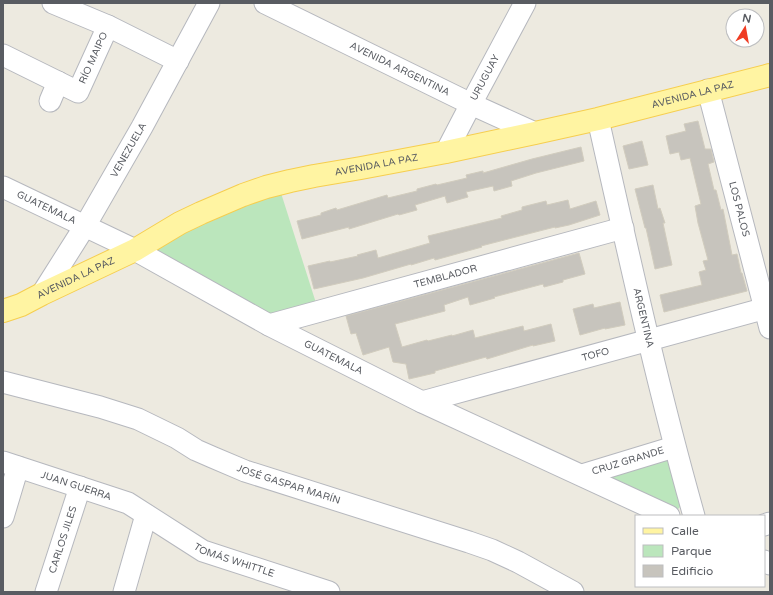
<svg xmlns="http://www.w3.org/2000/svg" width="773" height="595" font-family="'Varela Round',sans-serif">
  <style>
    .green { fill: #bbe6bc }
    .building { fill: #c7c4bd; stroke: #d1ccbe }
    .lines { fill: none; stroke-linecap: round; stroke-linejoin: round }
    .minor-casing { stroke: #b6b8be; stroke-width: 23 }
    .major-casing { stroke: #f6ce4f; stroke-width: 24 }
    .minor { stroke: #fff; stroke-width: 21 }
    .major { stroke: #fff4a2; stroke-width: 22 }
    .labels { text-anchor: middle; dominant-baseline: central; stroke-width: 3.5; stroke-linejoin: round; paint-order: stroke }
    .street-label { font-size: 10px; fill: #595c62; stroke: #fff }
  </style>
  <rect width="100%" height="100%" fill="#edeae0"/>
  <path class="green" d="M281 193 316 303 268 314 146 251 228 206Z
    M669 459 682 505 677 510 613 479 612 476Z"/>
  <path class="building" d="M698 121 705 149H711L714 162 708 164 714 190H716L721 210 723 209 732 255 737 254 741 273H742L747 291 664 312 660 295 702 285 699 272 706 270 703 261 708 260 698 223 695 206 701 204 690 158 681 160 679 152 670 154 666 136 686 131 684 124Z
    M642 141 648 165 629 169 623 146Z
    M581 147 584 161 536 173 511 181 512 186 494 191 493 186 466 192 468 197 447 203 445 196 415 205 417 210 399 215 398 214 349 229V227L302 239 297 221 321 215V213L336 208 337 210 387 195 388 198 417 191V189L436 184 437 185 467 178 466 175 483 171V173L532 159Z
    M653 185 658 209 660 208 665 223H663L672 265 655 269 646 228H645L635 189Z
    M568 200 570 209 596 201 600 215 569 225 555 228V227L481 246 482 247 435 260 434 258 411 265V264L363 278 314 289 308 266 330 261V262L358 256 357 255 376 250 378 258 430 243 428 236 502 218 501 216 522 210V207L546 201 547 205Z
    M579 253 585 274 563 280V282L544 287 543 284 494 297 495 298 470 305 468 297 444 305 445 311 395 324 402 347 427 340 428 341 452 335V336L473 330 475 338 523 326 524 331 551 324 555 341 533 346V345L487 359 486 357 435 371V373L409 379 406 364 393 362 389 347 363 355 356 333 351 334 346 316Z
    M620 302 625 325 605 329V328L580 335 573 309 593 304 594 308Z"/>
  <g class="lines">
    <g class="minor-casing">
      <g id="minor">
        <path d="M53 3 108 26 178 61"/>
        <path id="s1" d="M265 3 471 104 535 133"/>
        <path id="s2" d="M3 55 78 92 108 26"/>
        <path id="s3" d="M708 90 770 328"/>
        <path d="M50 101 58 82"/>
        <path id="s4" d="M598 119C628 252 657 385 694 516"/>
        <path id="s5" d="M446 152 471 104 525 3"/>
        <path id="s6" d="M3 187 135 250 269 325 422 402 669 516"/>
        <path id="s7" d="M42 294 85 226 142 127 209 3"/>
        <path id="s8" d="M269 325 623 228"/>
        <path id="s9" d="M3 382 100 407 138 419 177 438 196 450 212 457 245 471 469 542 492 550 518 562 573 592"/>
        <path id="s10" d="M422 402 770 307"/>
        <path id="s11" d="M3 462 128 503 203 551 329 592"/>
        <path id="s12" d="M582 475 674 447"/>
        <path d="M3 517 18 467"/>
        <path d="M764 525 770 523"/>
        <path d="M764 561 770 564"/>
        <path id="s13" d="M46 592 80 487"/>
        <path d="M124 592 146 515"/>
      </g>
    </g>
    <g class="major-casing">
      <g id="major">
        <path id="s14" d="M3 311 21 305 42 294 135 250 180 223 201 213 243 195 266 187 290 181 314 176 361 168 446 152 535 133 598 119 770 75"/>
      </g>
    </g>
    <use href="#minor" class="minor"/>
    <use href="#major" class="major"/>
  </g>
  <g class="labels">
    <g class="street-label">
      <text stroke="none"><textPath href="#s2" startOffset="121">RÍO MAIPO</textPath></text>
      <text stroke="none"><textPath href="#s1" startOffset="150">AVENIDA ARGENTINA</textPath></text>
      <text stroke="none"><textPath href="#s5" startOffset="84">URUGUAY</textPath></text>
      <text stroke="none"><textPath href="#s14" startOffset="728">AVENIDA LA PAZ</textPath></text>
      <text stroke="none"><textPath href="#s7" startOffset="168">VENEZUELA</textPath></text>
      <text stroke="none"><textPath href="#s14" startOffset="404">AVENIDA LA PAZ</textPath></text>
      <text stroke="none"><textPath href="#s6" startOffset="48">GUATEMALA</textPath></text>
      <text stroke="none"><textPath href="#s3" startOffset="123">LOS PALOS</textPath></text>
      <text stroke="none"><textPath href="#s8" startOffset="183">TEMBLADOR</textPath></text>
      <text stroke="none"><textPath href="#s14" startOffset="80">AVENIDA LA PAZ</textPath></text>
      <text stroke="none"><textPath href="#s4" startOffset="204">ARGENTINA</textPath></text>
      <text stroke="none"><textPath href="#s10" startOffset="180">TOFO</textPath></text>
      <text stroke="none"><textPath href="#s6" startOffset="372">GUATEMALA</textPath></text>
      <text stroke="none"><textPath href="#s12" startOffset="48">CRUZ GRANDE</textPath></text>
      <text stroke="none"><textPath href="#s9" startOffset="305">JOSÉ GASPAR MARÍN</textPath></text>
      <text stroke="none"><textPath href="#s11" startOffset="77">JUAN GUERRA</textPath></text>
      <text stroke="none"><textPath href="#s13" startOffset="55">CARLOS JILES</textPath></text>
      <text stroke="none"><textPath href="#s11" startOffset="253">TOMÁS WHITTLE</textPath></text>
    </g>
  </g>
  <rect width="773" height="595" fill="none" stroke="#595c62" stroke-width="8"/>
  <rect x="635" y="515" width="130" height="72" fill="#ffffff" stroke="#bdbec0"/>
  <rect x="643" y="528" width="20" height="6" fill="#fff4a2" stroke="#bdbec0"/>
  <text x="671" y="535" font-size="12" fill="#595c62">Calle</text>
  <rect x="643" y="545" width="20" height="12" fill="#bbe6bc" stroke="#bdbec0"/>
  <text x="671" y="555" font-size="12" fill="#595c62">Parque</text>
  <rect x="643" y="565" width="20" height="12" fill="#c7c4bd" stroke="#bdbec0"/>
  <text x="671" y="575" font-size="12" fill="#595c62">Edificio</text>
  <g transform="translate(745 28) rotate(11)"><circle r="19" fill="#ffffff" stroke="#bdbec0"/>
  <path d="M0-3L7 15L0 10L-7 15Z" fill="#ef3c23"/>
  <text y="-6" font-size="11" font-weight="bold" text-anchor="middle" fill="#595c62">N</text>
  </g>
</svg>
